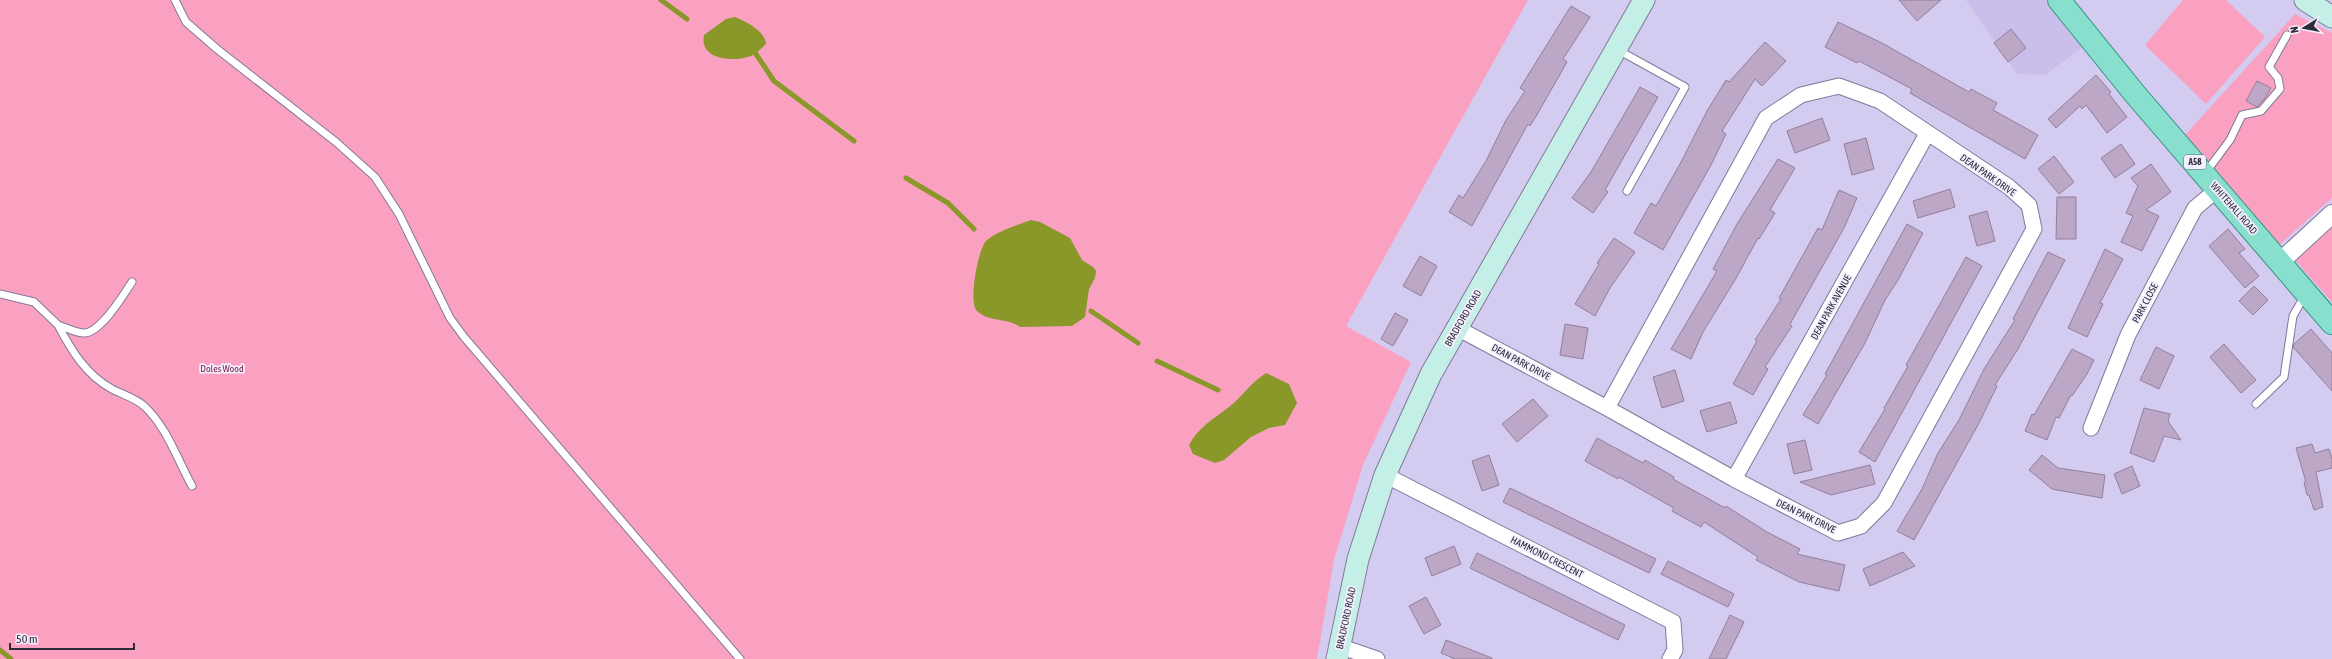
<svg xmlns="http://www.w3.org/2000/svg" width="2332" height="659" font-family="'Asap Condensed',sans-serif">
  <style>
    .built { fill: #c9bfea }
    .green { fill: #faa1c2 }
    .water { fill: #8a9729 }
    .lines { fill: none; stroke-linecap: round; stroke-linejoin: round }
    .stream { stroke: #8a9729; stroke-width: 5 }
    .building { fill: #bda7c7; stroke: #947e9d }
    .service-casing { stroke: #81799a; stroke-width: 9 }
    .minor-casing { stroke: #81799a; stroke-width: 17 }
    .tertiary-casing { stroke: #81799a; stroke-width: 20 }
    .secondary-casing { stroke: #81799a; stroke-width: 23 }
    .primary-casing { stroke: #359284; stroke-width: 24 }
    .service { stroke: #fff; stroke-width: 7 }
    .minor { stroke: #fff; stroke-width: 15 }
    .tertiary { stroke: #fff; stroke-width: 18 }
    .secondary { stroke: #c4efe6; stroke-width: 21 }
    .primary { stroke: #88dfce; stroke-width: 22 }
    .labels { text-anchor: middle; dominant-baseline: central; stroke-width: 3.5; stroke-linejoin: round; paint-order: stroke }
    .shield { fill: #f3efff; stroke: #696674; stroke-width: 1 }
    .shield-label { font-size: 9px; font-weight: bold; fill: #2e2b39 }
    .street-label { font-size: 10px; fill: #2e2b39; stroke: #f3efff }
    .park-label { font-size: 10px; fill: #741c46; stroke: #f3efff }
  </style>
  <rect width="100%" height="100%" fill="#d3cbf0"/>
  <path class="built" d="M1966 0H2045L2082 48 2045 75 2017 74Z"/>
  <path class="green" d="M0 0H1528L1346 326 1411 362 1363 465 1334 560 1317 659H0Z
    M2183 0H2226L2265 37 2206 104 2145 45Z
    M2295 14 2332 33V198L2279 245 2185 135Z
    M2332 227V302L2295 260Z"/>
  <path class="water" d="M735 17C747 22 765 31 766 44 761 49 755 55 748 57 731 62 699 59 704 35L726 19Z
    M1031 220 1040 222 1070 238 1082 260 1093 267 1096 271 1095 278 1089 289 1085 317 1072 326 1020 327C1007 317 990 323 977 311 968 303 978 249 986 241 997 231 1018 225 1031 220Z
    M1266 373 1289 384 1297 403 1285 425 1269 428 1251 437 1224 460 1215 463 1193 454 1189 445C1198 427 1214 419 1229 407 1243 396 1250 383 1266 373Z"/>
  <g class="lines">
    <path class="stream" d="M661 0 687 19
      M756 54 774 81 854 141
      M906 178 948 203 974 229
      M1091 311 1138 343
      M1157 361 1218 390
      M0 650 11 659"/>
  </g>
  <path class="building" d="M1899 0H1941L1917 21Z
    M1571 6 1590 17 1563 59 1567 62 1538 113 1530 126 1528 124 1472 226 1449 212 1459 195 1463 198 1486 161 1506 120 1525 91 1520 88Z
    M1838 22 1882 43 1969 92 1971 89 1997 103 1993 110 2038 135 2025 159 1910 93 1912 89 1859 61 1857 63 1825 47Z
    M2011 29 2026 48 2008 62 1994 43Z
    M1765 42 1786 61 1762 86 1755 79 1722 131 1726 134 1711 165 1663 250 1634 233 1651 203 1656 206 1680 164 1707 111 1726 80 1729 82Z
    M2096 75 2111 92 2109 94 2127 117 2107 133 2086 105 2082 109 2080 106 2056 128 2048 119Z
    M2257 81 2271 88 2265 98 2257 107 2246 101Z
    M1640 87 1658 97 1605 190 1608 192 1593 213 1572 198 1591 172Z
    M1822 118 1830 140 1795 153 1787 131Z
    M1866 138 1874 169 1852 175 1844 144Z
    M2121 144 2135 164 2115 178 2101 158Z
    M2054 156 2074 182 2059 194 2038 169Z
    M1778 159 1795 168 1770 210 1775 213 1759 239 1758 238 1735 280 1703 332 1691 359 1671 349 1717 271 1713 269 1737 224Z
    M2151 164 2171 192 2146 210 2159 216 2142 251 2121 242 2133 216 2126 213 2138 186 2131 178Z
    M1950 189 1955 207 1918 218 1913 201Z
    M1839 190 1857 198 1844 228 1790 324 1792 326 1765 367 1768 369 1753 395 1733 384 1757 341 1755 340 1781 299 1779 298 1818 228 1822 230Z
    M2057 197H2076V239H2056Z
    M1987 211 1995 241 1977 246 1969 216Z
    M1907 224 1923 233 1898 280 1885 300 1865 343 1818 424 1803 415 1827 375 1825 374Z
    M2228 229 2245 249 2239 253 2259 276 2245 288 2209 246Z
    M1614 238 1635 252 1610 288 1595 316 1575 304 1599 264 1597 263Z
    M2105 249 2123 259 2100 303 2103 304 2087 337 2068 328Z
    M2048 252 2065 260 2018 349 1995 385 1997 386 1979 423 1914 540 1897 531 1922 489 1938 453 1959 420 1984 369 2015 320 2013 319Z
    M1420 256 1437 266 1421 296 1403 286Z
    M1966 257 1982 266 1875 462 1859 452 1885 409 1884 408 1908 366 1906 365Z
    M2254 286 2268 300 2253 315 2239 301Z
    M1395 313 1408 320 1393 346 1381 339Z
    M1565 324 1588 328 1583 359 1560 355Z
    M2311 329 2332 353V391L2293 347 2294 344Z
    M2224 344 2256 380 2241 393 2210 357Z
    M2156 347 2174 356 2159 389 2140 380Z
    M2072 349 2094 360 2087 374 2072 396 2071 395 2059 418 2056 417 2047 440 2025 431 2032 414 2034 415Z
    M1675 370 1684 401 1662 408 1653 377Z
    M1533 399 1548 416 1517 442 1502 424Z
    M1730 402 1737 423 1707 432 1700 411Z
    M2144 408 2170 414 2168 421 2181 440 2164 436 2154 462 2130 453Z
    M1597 438 1643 463 1645 460 1674 477 1673 479 1725 508 1726 506 1767 532 1800 549 1797 554 1845 565 1839 591 1799 582 1756 560 1758 557 1704 522 1701 527 1672 511 1674 508 1619 477 1618 479 1585 461Z
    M1805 440 1812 470 1794 474 1787 444Z
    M2312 444 2315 453 2329 449 2332 459V468L2316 472 2323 507 2314 510 2309 495H2307L2304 482H2306L2296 448Z
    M1489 455 1499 485 1482 491 1472 461Z
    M2042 455 2058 468 2105 475 2102 498 2052 489 2029 470Z
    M1870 465 1875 484 1831 495 1800 482Z
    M2132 466 2140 486 2122 494 2114 474Z
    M1510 488 1656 559 1649 573 1503 502Z
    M1454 546 1461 564 1432 576 1425 558Z
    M1903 552 1915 566 1870 586 1863 569Z
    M1477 553 1625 625 1618 640 1470 568Z
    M1668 561 1734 594 1728 607 1661 574Z
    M1426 597 1441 625 1424 634 1409 606Z
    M1730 615 1744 622 1726 659H1709Z
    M1446 640 1492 658V659H1455L1441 653Z"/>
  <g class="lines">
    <g class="service-casing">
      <path id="service" d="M175 0 186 22 217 49 336 142 375 177 399 214 450 318 464 337 740 659
        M1618 50 1685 87 1627 191
        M2206 172 2230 140 2242 115 2261 111 2280 89 2278 78 2269 67 2287 35
        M132 282C124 294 101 333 84 333 76 333 65 327 58 325 71 350 86 375 112 389 121 394 136 398 144 406 167 427 177 459 192 486
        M0 294 34 302 58 325
        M2256 404 2284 377 2293 316 2305 295"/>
    </g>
    <g class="minor-casing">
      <path id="minor" d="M1457 328 1607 408 1734 479 1838 533 1861 526 1884 503 2034 229 2029 205 2009 187 1880 101 1839 86 1801 95 1766 118 1607 408
        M2091 428 2128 335 2195 208 2218 189
        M1385 475 1673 622 1675 650 1670 659
        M1734 479 1927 134
        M1339 646 1377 659"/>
    </g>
    <g class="tertiary-casing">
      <path id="tertiary" d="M2280 262 2332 214"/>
    </g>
    <g class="secondary-casing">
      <path id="secondary" d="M2305 0 2332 17
        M1337 659 1358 559 1385 475 1431 374 1644 0"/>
    </g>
    <g class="primary-casing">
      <path id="primary" d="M2059 0 2135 94 2332 323"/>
    </g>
    <use href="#service" class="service"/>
    <use href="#minor" class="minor"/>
    <use href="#tertiary" class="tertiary"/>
    <use href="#secondary" class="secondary"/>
    <use href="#primary" class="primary"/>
  </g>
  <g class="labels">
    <rect class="shield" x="2184" y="155" width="22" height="14" rx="3"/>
    <g class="shield-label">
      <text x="2195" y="162">A58</text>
    </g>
    <g class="street-label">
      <text transform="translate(1988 175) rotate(35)">DEAN PARK DRIVE</text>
      <text transform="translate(2234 208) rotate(49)">WHITEHALL ROAD</text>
      <text transform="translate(2145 303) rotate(-62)">PARK CLOSE</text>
      <text transform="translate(1831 307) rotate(-61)">DEAN PARK AVENUE</text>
      <text transform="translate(1463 318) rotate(-60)">BRADFORD ROAD</text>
      <text transform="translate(1521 362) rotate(28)">DEAN PARK DRIVE</text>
      <text transform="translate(1806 516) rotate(26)">DEAN PARK DRIVE</text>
      <text transform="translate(1547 557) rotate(27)">HAMMOND CRESCENT</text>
      <text transform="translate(1346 618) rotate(-78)">BRADFORD ROAD</text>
    </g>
    <g class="park-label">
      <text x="222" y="368">Doles Wood</text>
    </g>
  </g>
  <g transform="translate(2304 28) rotate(259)" stroke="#f3efff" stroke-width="3" paint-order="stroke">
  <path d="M0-3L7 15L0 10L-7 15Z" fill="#2e2b39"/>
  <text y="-6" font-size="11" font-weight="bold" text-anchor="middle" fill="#2e2b39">N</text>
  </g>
  <path d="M10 643v6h124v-6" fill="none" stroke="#2e2b39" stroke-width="2"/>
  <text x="16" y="643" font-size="12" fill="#2e2b39" stroke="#f3efff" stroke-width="3" paint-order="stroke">50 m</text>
</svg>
